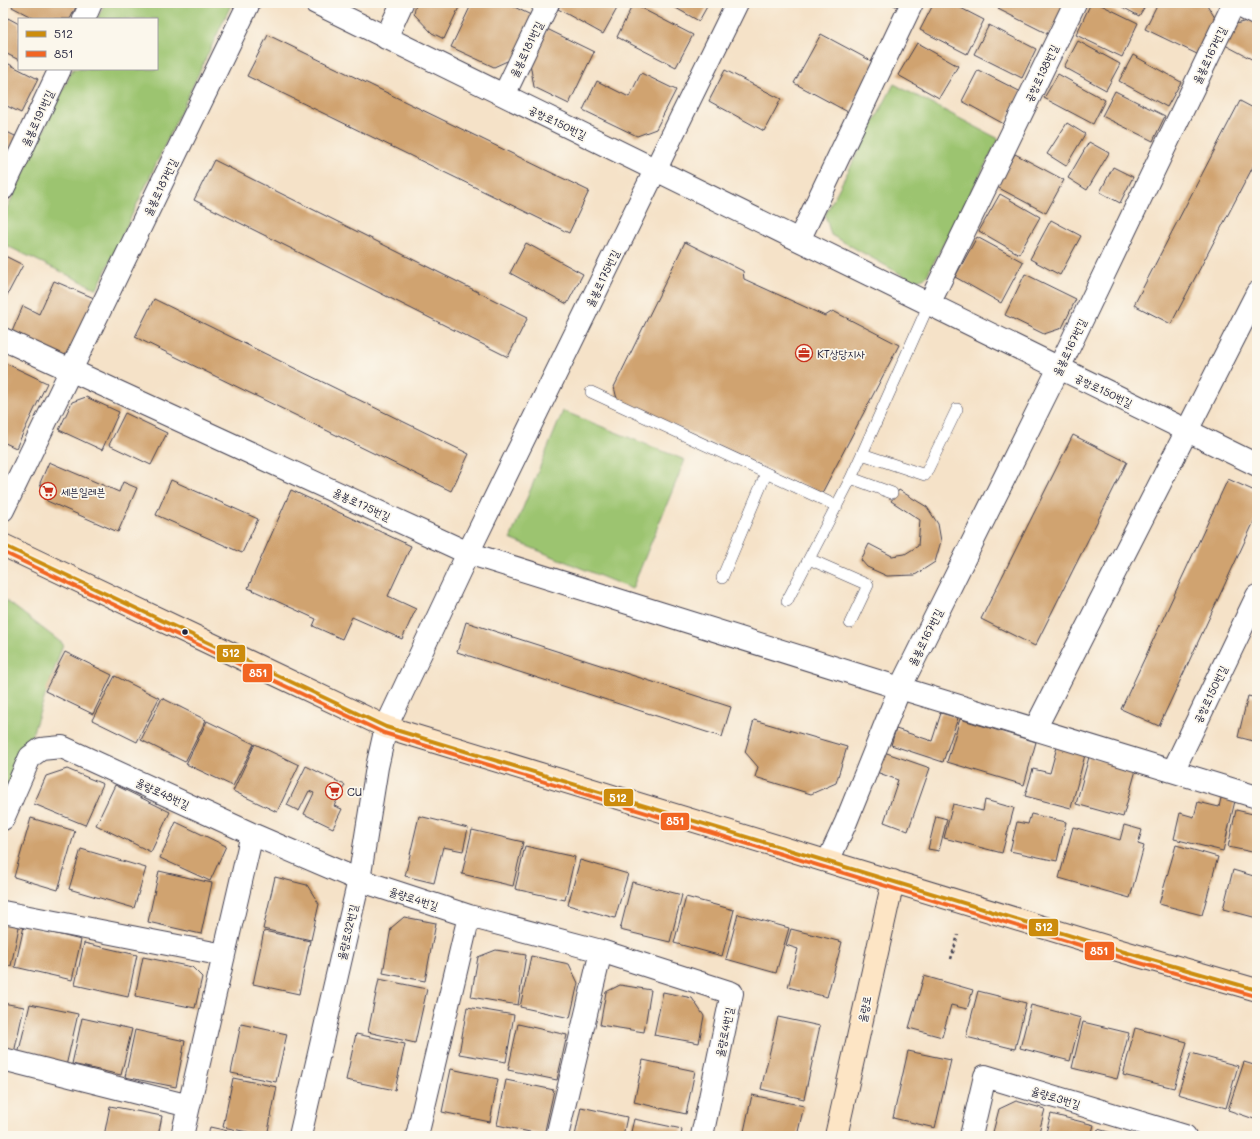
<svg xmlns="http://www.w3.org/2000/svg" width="1260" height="1139" font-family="Mali,'Poor Story',sans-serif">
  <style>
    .green { fill: #9cc470; stroke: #5f7356 }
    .building { fill: #d0a370 }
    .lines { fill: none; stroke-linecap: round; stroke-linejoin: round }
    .lane-casing { stroke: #423f50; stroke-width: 12 }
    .street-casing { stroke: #423f50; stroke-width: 24 }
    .secondary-casing { stroke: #423f50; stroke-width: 24 }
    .path { stroke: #423f50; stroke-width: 2.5; stroke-dasharray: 3 3; stroke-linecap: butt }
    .lane { stroke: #fff; stroke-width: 11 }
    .street { stroke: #fff; stroke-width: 22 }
    .secondary { stroke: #fde5c5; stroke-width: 22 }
    .bus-1-casing { stroke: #fbf7ec; stroke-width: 7 }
    .bus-2-casing { stroke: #fbf7ec; stroke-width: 7 }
    .bus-1 { stroke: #cc8c0c; stroke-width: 4 }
    .bus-2 { stroke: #f26522; stroke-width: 4 }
    .bus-dot { fill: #22223b; stroke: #fbf7ec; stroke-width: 1.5 }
    .labels { text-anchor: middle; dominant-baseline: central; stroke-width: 3.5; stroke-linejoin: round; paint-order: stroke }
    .street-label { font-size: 11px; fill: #22223b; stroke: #fbf7ec }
    .poi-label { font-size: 11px; fill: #22223b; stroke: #fbf7ec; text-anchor: start }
    .line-badge { stroke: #fbf7ec; stroke-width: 1.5 }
    .badge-label { font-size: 11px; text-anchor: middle; font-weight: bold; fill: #fff }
  </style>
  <rect width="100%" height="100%" fill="#fbf7ec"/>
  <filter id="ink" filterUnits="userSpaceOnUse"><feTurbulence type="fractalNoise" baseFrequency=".025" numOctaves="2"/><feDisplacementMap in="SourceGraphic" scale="8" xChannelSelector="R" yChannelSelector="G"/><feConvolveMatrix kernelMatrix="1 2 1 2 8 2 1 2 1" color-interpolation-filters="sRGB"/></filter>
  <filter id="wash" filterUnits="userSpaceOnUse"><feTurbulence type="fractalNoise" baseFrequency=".012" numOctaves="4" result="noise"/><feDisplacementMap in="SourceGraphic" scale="16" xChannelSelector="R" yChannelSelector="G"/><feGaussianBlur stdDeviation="0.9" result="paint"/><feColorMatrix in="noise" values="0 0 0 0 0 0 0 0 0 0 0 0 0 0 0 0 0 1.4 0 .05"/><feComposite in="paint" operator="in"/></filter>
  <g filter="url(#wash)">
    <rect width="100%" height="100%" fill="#f5e2c8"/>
    <path class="green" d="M105 3H232L97 289 3 244V217L73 69H157V19H97Z
      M894 84 999 139 926 277 913 281 831 235 825 215Z
      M563 411 685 460 632 589 510 539Z
      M3 598 63 644 4 816 3 815Z"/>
    <g id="blocks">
      <path class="building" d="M14 3H78L70 19H35L12 7Z
        M416 3H461L444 39 432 33 414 14Z
        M472 3H506L535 17 516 57 494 67 451 47Z
        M561 3H620L603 34 558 9Z
        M667 3H709L699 21Z
        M890 3H904L901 9Z
        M934 3H951L984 20 967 54 920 30Z
        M1002 3H1065L1050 35 998 9Z
        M1091 3H1097L1138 23 1122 57 1076 35Z
        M1115 3H1147L1139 16Z
        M1158 3H1206L1215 18 1197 54 1145 29Z
        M633 4 693 35 676 67 617 37Z
        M8 18 19 24V60L3 52V27Z
        M1257 18V62L1225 45 1236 24Z
        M989 25 1036 49 1022 78 974 54Z
        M547 29 594 52 569 104 534 87 530 63Z
        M821 34 875 63 848 112 794 83Z
        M268 35 589 191 569 233 247 76Z
        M1078 41 1120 64 1106 90 1064 67Z
        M917 43 958 66 939 98 898 75Z
        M1133 55 1181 82 1167 107 1119 81Z
        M3 61 38 79 21 113 3 104Z
        M725 70 781 99 764 131 709 101Z
        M978 70 1021 92 1004 124 962 101Z
        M641 73 676 90 656 129 637 136 583 110 597 81 629 97Z
        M1058 74 1105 100 1093 124 1044 98Z
        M1115 91 1165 116 1153 141 1102 116Z
        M1240 101 1257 110V159L1171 324 1134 305Z
        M1067 123 1085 134 1066 166 1047 154Z
        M3 130 17 137 8 153 3 151Z
        M1089 142 1109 153 1087 190 1068 178Z
        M1015 154 1064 180 1046 213 997 187Z
        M214 160 528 317 508 357 194 200Z
        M1113 167 1133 177 1120 203 1100 192Z
        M1000 194 1040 217 1019 254 979 231Z
        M1051 220 1081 236 1060 275 1030 259Z
        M977 237 1023 262 1001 303 955 277Z
        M685 242 743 271 744 279 825 316 833 311 899 345 822 493 617 399 614 387Z
        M526 243 583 274 567 304 510 273Z
        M3 255 23 265 3 303Z
        M1025 274 1076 299 1062 328 1044 334 1005 315Z
        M54 281 94 298 67 359 11 334 23 306 39 314Z
        M154 299 469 454 451 491 135 337Z
        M3 362 47 383 16 448 3 442Z
        M86 397 119 412 102 450 59 430 72 402Z
        M125 413 167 433 151 465 109 445Z
        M1073 435 1127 462 1035 646 981 619Z
        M49 462 119 492 123 482 137 488 118 532 47 501 40 483Z
        M1228 479 1257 492V515L1159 726 1121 709Z
        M171 480 258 519 242 553 156 515Z
        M291 490 411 546 388 596 416 609 402 639 352 617 342 639 313 626 316 619 248 588Z
        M899 490 927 507 938 524 941 541 935 562 915 575 887 576 867 567 861 560 869 544 892 556 905 554 918 546 920 520 891 501Z
        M466 622 731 707 722 737 457 652Z
        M65 652 112 675 93 714 45 691Z
        M115 676 159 698 137 742 92 720Z
        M1248 696 1257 698V742L1238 737Z
        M162 698 206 720 185 762 141 740Z
        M941 713 958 718 943 762 891 745 896 729 932 741Z
        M960 719 1036 742 1024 785 947 762Z
        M754 720 847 747 836 783 811 794 755 777 758 767 745 752Z
        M207 721 254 744 233 786 186 764Z
        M255 744 299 765 277 812 233 791Z
        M1057 747 1085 755 1071 808 1025 796 1033 769 1050 773Z
        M878 750 930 768 908 831 884 822 898 780 871 770Z
        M1089 757 1136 770 1123 817 1076 804Z
        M306 766 345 785 334 806 342 809 333 828 304 814 314 793 309 791 299 811 287 805Z
        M67 769 103 784 85 825 34 804 46 776Z
        M115 785 170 812 151 852 96 825Z
        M1221 798 1235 801 1223 851 1174 839 1180 813 1194 817 1198 802 1219 807Z
        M985 800 1014 808 1002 853 944 838 953 804 983 811Z
        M1236 810 1257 815V853L1228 847Z
        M1031 814 1066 822 1057 861 1010 851 1017 822 1028 824Z
        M419 816 468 828 463 851 443 847 434 883 405 876Z
        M936 816 947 819 939 851 928 849Z
        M31 818 75 831 58 890 14 877Z
        M176 822 226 846 210 881 160 858Z
        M1124 825 1142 830 1138 844 1144 846 1130 898 1059 878 1073 827 1120 840Z
        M472 830 523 842 513 886 462 874Z
        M1176 845 1218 857 1202 915 1159 904Z
        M525 846 575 857 565 900 515 889Z
        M81 849 146 868 134 908 69 889Z
        M580 860 628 874 615 918 568 905Z
        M1233 870 1257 877V918L1223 909Z
        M159 871 212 883 201 934 148 922Z
        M275 877 307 885 319 904 311 940 263 929Z
        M632 882 682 895 670 942 620 930Z
        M686 897 734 910 722 956 674 943Z
        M738 914 789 928 776 973 726 959Z
        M404 917 436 923 425 981 383 973 391 928Z
        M3 919 20 922 11 966 3 964Z
        M24 926 81 940 72 980 15 967Z
        M791 929 842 942 827 997 788 987 798 949 786 945Z
        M264 931 310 941 299 994 253 984Z
        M84 943 137 955 128 997 75 985Z
        M496 950 526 955 518 1005 471 997 478 957Z
        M531 956 569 964 578 983 570 1018 520 1007Z
        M143 957 192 967 202 977 195 1008 135 996Z
        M924 976 973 990 967 1009 951 1005 942 1037 909 1028Z
        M379 979 427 989 415 1043 368 1032Z
        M620 985 651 990 644 1032 600 1025 606 992Z
        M978 991 1026 1003 1015 1049 966 1037Z
        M663 992 692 998 704 1016 699 1043 654 1035Z
        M3 1003 24 1007 14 1053 3 1050Z
        M30 1004 78 1014 66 1066 18 1055Z
        M1031 1005 1081 1018 1070 1061 1020 1048Z
        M467 1007 514 1015 506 1062 459 1054Z
        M778 1017 820 1026 804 1099 761 1089Z
        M82 1018 132 1029 121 1075 72 1064Z
        M1083 1022 1129 1033 1117 1079 1072 1068Z
        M241 1024 287 1034 276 1082 231 1073Z
        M518 1024 567 1035 557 1080 508 1070Z
        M1135 1028 1187 1042 1174 1088 1123 1075Z
        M135 1030 185 1041 176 1087 125 1077Z
        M356 1034 405 1044 395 1090 346 1080Z
        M908 1051 951 1060 935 1128 893 1118Z
        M1191 1053 1238 1066 1226 1108 1178 1094Z
        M643 1060 695 1071 686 1114 634 1102Z
        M1244 1062 1257 1066V1120L1228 1110Z
        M451 1069 498 1079 490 1122 442 1112Z
        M233 1078 277 1087 267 1136 223 1127Z
        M506 1080 554 1090 544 1135 497 1125Z
        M752 1095 804 1106 797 1136H743Z
        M1016 1101 1045 1109 1038 1136H992L999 1109Z
        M110 1106 162 1116 158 1136H104Z
        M581 1107 627 1117 623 1136H575Z
        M1051 1114 1094 1125 1091 1136H1045Z
        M634 1119 682 1129 681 1136H630Z
        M210 1127 246 1135V1136H208Z
        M1098 1129 1122 1136H1096Z
        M338 1133 347 1135V1136H337Z"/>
    </g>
  </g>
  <g filter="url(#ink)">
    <use href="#blocks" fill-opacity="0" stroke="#423f50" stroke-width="1"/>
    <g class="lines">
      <g class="lane-casing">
        <path id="lane" d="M929 304 862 454 925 475 957 409
          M591 392 837 506
          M862 454 851 478 892 493
          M809 559 868 585 850 623
          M722 578 766 474
          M787 601 851 478"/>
      </g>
      <g class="street-casing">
        <path id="street" d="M316 3 1257 465
          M1233 3 1257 15
          M84 19 91 3
          M386 38 402 3
          M504 95 548 3
          M3 189 60 69
          M799 240 912 3
          M929 304 1075 3
          M3 339 468 553 900 688 1257 797
          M3 510 249 3
          M1035 729 1257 293
          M1173 771 1257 596
          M3 819 30 757 41 749 62 747 252 834 359 880 469 916
          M828 861 846 822 900 688 1059 368 1234 3
          M3 912 224 955
          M3 1059 189 1106
          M182 1136 252 834
          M300 1136 359 880 377 767 386 727 468 553 737 3
          M417 1136 469 916 601 951 732 993 702 1136
          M557 1136 601 951
          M971 1136 985 1076 1185 1136"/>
      </g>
      <g class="secondary-casing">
        <path id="secondary" d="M3 545 386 727 1121 951 1257 990
          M836 1136 893 881"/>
      </g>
      <path class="path" d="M951 959 958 935"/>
      <use href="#lane" class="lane"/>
      <use href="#street" class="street"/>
      <use href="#secondary" class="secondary"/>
      <g class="bus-1-casing">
        <path id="bus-1" d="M3 545 386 727 1121 951 1257 990"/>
      </g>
      <g class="bus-2-casing">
        <path id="bus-2" d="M3 552 384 733 1119 957 1255 996"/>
      </g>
      <use href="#bus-1" class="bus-1"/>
      <use href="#bus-2" class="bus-2"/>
    </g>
  </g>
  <defs>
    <g id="office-ring" transform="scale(0.9)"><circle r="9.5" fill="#fbf7ec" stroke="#c8321e" stroke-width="1.5"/><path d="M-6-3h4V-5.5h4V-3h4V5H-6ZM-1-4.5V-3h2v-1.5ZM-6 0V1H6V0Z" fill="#c8321e"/></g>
    <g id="supermarket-ring" transform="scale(0.9)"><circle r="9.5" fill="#fbf7ec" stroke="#c8321e" stroke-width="1.5"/><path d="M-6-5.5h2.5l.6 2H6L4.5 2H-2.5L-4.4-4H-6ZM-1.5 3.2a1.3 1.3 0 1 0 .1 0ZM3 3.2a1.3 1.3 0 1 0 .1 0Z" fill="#c8321e"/></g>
  </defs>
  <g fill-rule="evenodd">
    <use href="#office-ring" x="804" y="353"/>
    <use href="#supermarket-ring" x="48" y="491"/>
    <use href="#supermarket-ring" x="334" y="791"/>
  </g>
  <circle class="bus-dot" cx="185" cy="632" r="3.5"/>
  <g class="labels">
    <g class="street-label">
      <text transform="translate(526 49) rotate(-64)">율봉로181번길</text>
      <text transform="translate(1209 55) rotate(-64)">율봉로167번길</text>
      <text transform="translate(1041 73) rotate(-64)">공항로138번길</text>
      <text transform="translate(37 118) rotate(-65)">율봉로191번길</text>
      <text transform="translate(558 122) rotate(26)">공항로150번길</text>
      <text transform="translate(160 187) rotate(-64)">율봉로187번길</text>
      <text transform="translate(602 278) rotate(-64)">율봉로175번길</text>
      <text transform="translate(1069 347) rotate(-64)">율봉로167번길</text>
      <text transform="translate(1104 390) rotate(26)">공항로150번길</text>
      <text transform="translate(362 504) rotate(25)">율봉로175번길</text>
      <text transform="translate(925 637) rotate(-63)">율봉로167번길</text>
      <text transform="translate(1210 694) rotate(-64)">공항로150번길</text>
      <text transform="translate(163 793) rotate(25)">율량로48번길</text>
      <text transform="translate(414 898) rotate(18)">율량로4번길</text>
      <text transform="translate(347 932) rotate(-77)">율량로32번길</text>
      <text transform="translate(864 1009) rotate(-78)">율량로</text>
      <text transform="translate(724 1032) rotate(-78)">율량로4번길</text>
      <text transform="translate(1056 1097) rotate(17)">율량로3번길</text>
    </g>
    <g class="poi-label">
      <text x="817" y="353">KT상당지사</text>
      <text x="61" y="491">세븐일레븐</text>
      <text x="347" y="791">CU</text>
    </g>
  </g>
  <g class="line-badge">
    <rect x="216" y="644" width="30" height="19" rx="4" fill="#cc8c0c"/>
    <rect x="242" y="663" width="31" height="20" rx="4" fill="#f26522"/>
    <rect x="603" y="788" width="31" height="19" rx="4" fill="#cc8c0c"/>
    <rect x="660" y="812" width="30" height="19" rx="4" fill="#f26522"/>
    <rect x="1028" y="918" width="31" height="19" rx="4" fill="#cc8c0c"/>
    <rect x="1084" y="941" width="31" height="20" rx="4" fill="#f26522"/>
  </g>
  <g class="badge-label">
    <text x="231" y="657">512</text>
    <text x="258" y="677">851</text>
    <text x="618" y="802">512</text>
    <text x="675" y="825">851</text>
    <text x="1044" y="931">512</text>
    <text x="1099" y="955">851</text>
  </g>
  <rect width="1260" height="1139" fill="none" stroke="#fbf7ec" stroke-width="16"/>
  <rect x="18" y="18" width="140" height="52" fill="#fbf7ec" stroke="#a4a2a5"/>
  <rect x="26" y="31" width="20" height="6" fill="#cc8c0c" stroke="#a4a2a5"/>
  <text x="54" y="38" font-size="12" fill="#22223b">512</text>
  <rect x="26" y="51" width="20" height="6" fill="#f26522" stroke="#a4a2a5"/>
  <text x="54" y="58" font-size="12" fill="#22223b">851</text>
</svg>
